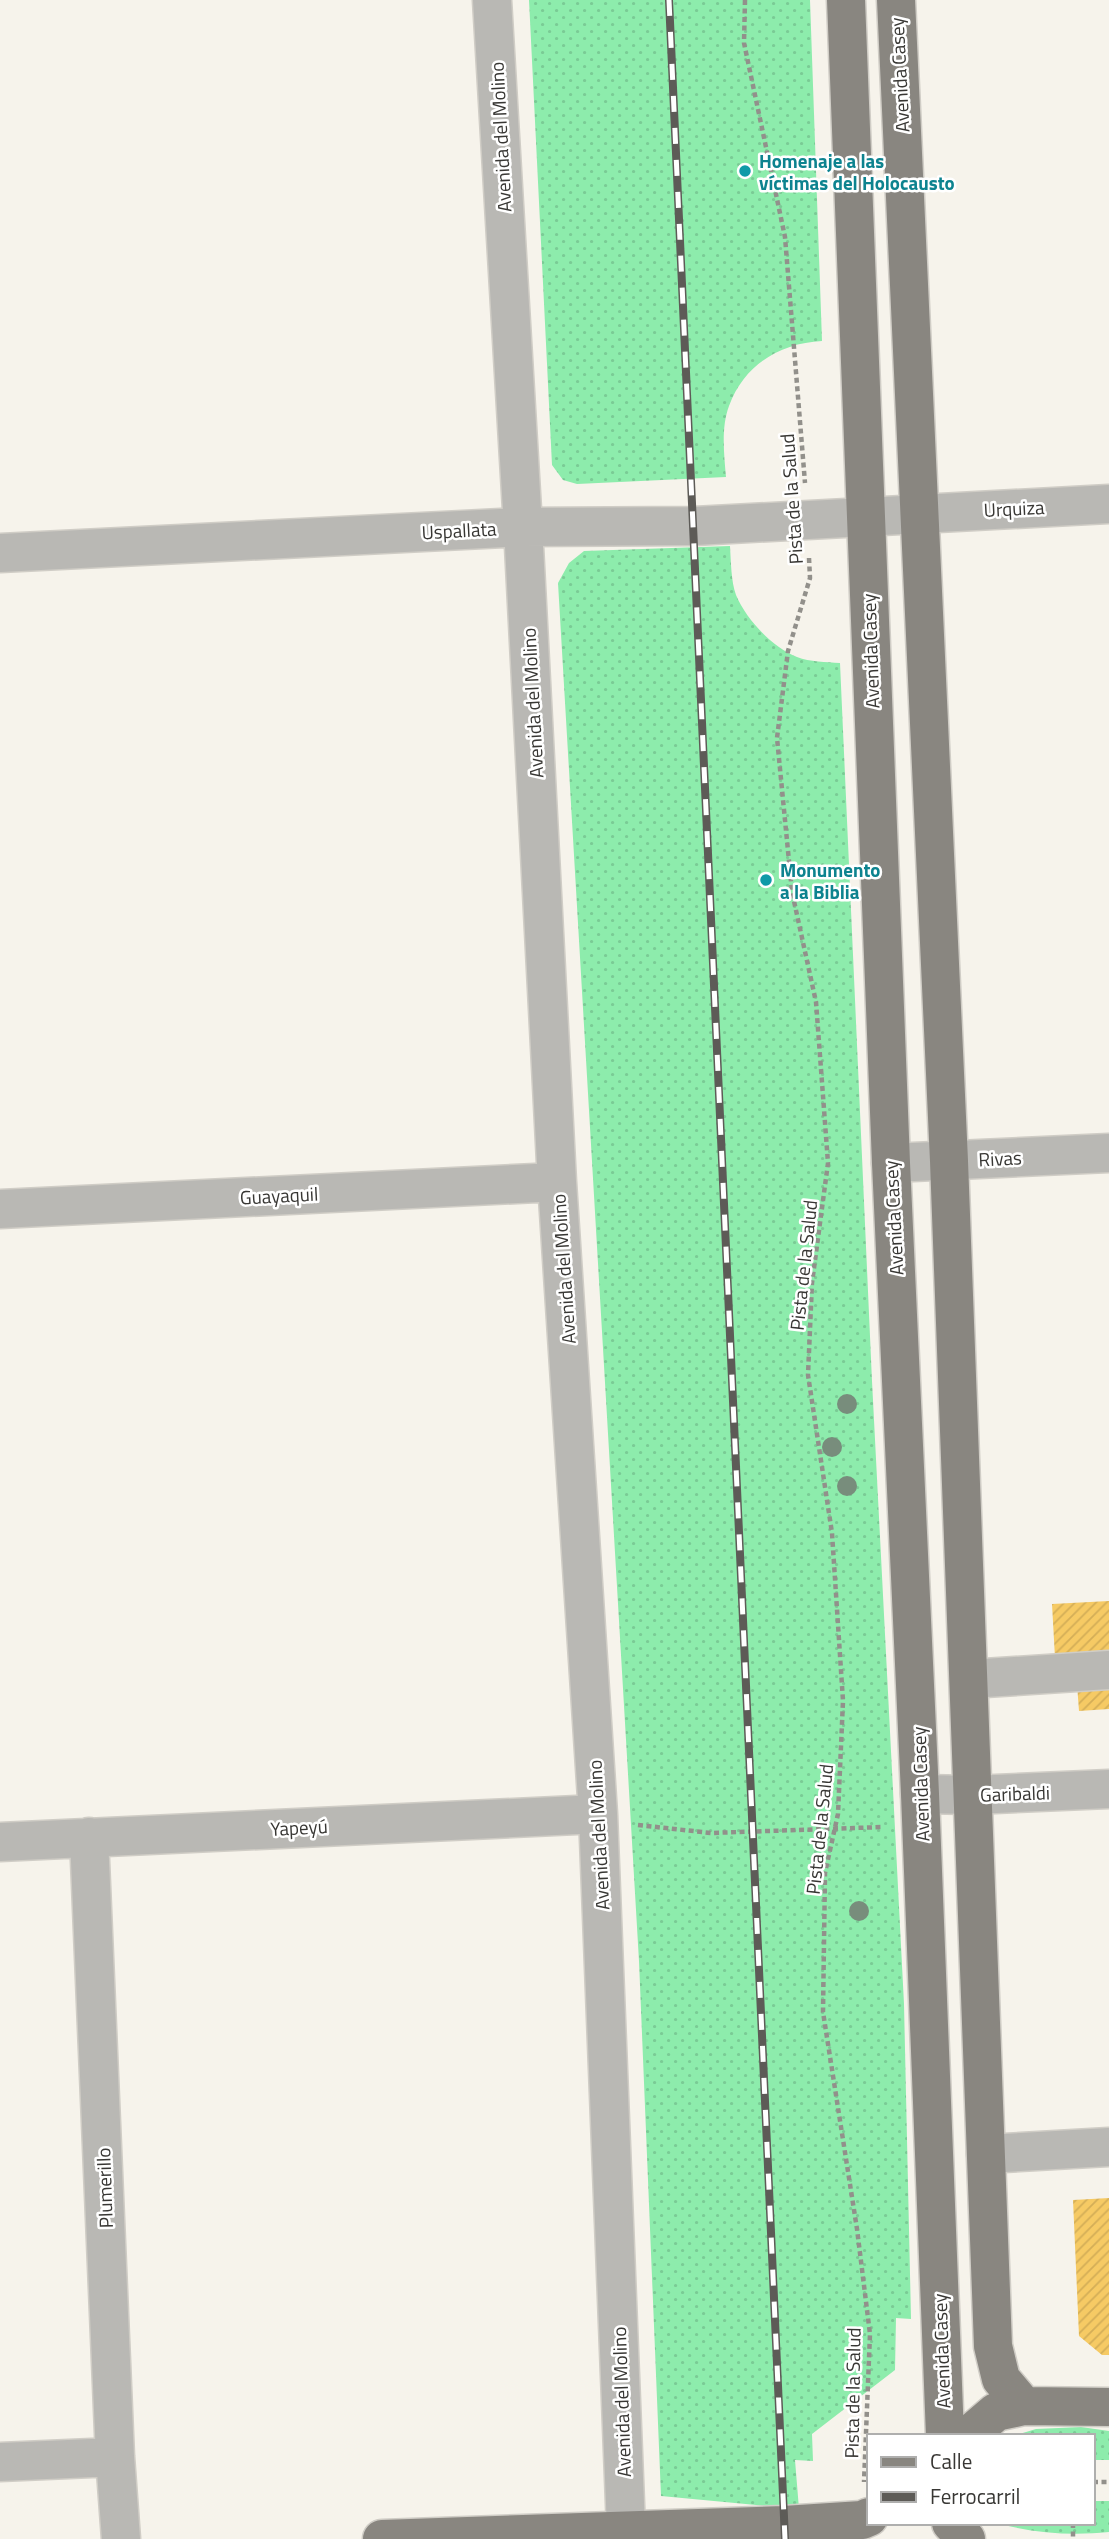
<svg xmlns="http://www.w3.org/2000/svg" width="1109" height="2539" font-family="'Titillium Web',sans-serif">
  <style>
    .grass { fill: url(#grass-dots) }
    .building { fill: url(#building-hatch) }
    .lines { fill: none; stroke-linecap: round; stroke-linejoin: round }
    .minor-casing { stroke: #d0cdc6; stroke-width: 41 }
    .major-casing { stroke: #d0cdc6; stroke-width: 41 }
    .path { stroke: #92908b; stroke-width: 4.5; stroke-dasharray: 5 3.5; stroke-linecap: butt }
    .minor { stroke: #b9b8b4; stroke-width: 38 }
    .major { stroke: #898680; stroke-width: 38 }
    .rail-casing { stroke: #5d5b57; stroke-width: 8 }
    .rail { stroke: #fff; stroke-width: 5; stroke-dasharray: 16; stroke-linecap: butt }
    .tree { fill: #788d7c }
    .culture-dot { fill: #0f9aa8; stroke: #fff; stroke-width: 2.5 }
    .labels { text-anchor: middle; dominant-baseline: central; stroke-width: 5; stroke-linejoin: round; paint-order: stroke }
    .street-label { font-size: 19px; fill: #383734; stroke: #fff }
    .culture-label { font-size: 19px; font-weight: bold; fill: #0d838f; stroke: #fff; text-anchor: start }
  </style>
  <defs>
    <pattern id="grass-dots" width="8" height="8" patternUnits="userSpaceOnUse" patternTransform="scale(1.75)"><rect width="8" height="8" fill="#8decac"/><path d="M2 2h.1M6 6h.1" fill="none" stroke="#7acb95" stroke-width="1.8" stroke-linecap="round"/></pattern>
    <pattern id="building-hatch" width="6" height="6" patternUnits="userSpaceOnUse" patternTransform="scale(1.75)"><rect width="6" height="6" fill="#f6ca64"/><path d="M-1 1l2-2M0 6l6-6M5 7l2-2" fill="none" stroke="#d4ae57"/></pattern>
  </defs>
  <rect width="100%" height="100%" fill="#f6f3eb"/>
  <path class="grass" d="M529 0H810L822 341C780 343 744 365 729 406 721 427 724 454 726 477L577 484 563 480 552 465Z
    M730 546C731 562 731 581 736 595 746 619 772 647 797 657 810 662 826 662 840 663L872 1381 904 2004 911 2319 896 2318 895 2370 812 2434 813 2461 795 2460 799 2509 661 2496 639 1961 558 583 569 563 584 551Z
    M1081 2427 1109 2431V2460H1093V2436H1013L1036 2429Z
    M1093 2501H1109V2532C1070 2536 1034 2533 996 2523H1093Z"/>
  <path class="building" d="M1109 1601V1709L1079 1711 1075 1657 1055 1658 1052 1604Z
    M1109 2198V2355H1102L1079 2336 1073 2200Z"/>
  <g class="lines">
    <g class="minor-casing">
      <path id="minor" d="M492 0 523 527 557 1182 598 1814 626 2529
        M0 553 523 527 695 526 1109 504
        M891 1163 1109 1153
        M0 1209 557 1182
        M969 1679 1109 1670
        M920 1794 973 1795 1109 1789
        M89 1837 115 2457 121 2539
        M0 1842 598 1814
        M986 2154 1109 2147
        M0 2462 115 2457"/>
    </g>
    <g class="major-casing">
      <path id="major" d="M846 0 891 1163 920 1794 945 2436
        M896 0 949 1161 993 2346 1001 2379 1024 2406
        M968 2436 996 2412 1024 2406 1109 2407
        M951 2523 966 2539
        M382 2539 784 2525 862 2520 869 2517"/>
    </g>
    <path class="path" d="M745 0 744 43 785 237 805 483
      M809 558 810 578 788 651 777 738 792 892 816 1002 828 1163 812 1283 808 1375 832 1533 843 1701 838 1814 825 1873 823 2012 857 2229 870 2334 864 2482
      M638 1825 711 1833 883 1827
      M1093 2482H1109
      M1073 2523V2539"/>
    <use href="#minor" class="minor"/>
    <use href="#major" class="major"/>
    <g class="rail-casing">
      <path id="rail" d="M669 0 785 2539"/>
    </g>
    <use href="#rail" class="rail"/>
  </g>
  <g class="tree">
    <circle cx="847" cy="1404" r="10"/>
    <circle cx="832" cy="1447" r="10"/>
    <circle cx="847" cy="1486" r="10"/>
    <circle cx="859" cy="1911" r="10"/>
  </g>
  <g class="culture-dot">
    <circle cx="745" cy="171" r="7"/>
    <circle cx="766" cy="880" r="7"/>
  </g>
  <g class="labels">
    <g class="street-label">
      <text transform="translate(899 75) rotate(-93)">Avenida Casey</text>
      <text transform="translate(500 137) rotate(-93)">Avenida del Molino</text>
      <text transform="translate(791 499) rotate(-94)">Pista de la Salud</text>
      <text transform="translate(1014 508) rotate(-3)">Urquiza</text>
      <text transform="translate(459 530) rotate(-3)">Uspallata</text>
      <text transform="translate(870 651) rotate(-92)">Avenida Casey</text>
      <text transform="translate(532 703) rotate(-93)">Avenida del Molino</text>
      <text transform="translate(1000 1158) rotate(-3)">Rivas</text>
      <text transform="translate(279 1195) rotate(-3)">Guayaquil</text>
      <text transform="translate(893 1218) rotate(-93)">Avenida Casey</text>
      <text transform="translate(803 1265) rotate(-84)">Pista de la Salud</text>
      <text transform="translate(563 1269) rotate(-94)">Avenida del Molino</text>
      <text transform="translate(920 1784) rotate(-92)">Avenida Casey</text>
      <text transform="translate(1015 1793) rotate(-2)">Garibaldi</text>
      <text transform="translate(299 1827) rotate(-3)">Yapeyú</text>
      <text transform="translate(819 1829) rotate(-84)">Pista de la Salud</text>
      <text transform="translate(598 1835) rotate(-93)">Avenida del Molino</text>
      <text transform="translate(104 2188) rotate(-92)">Plumerillo</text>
      <text transform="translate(941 2351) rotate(-92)">Avenida Casey</text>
      <text transform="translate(852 2393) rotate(-89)">Pista de la Salud</text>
      <text transform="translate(621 2402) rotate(-92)">Avenida del Molino</text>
    </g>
    <g class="culture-label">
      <text x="759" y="160">Homenaje a las<tspan x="759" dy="22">víctimas del Holocausto</tspan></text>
      <text x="780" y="869">Monumento<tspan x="780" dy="22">a la Biblia</tspan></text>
    </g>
  </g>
  <rect x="867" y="2434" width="228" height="91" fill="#ffffff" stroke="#afafae" stroke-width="2"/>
  <rect x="881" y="2457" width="35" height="10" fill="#898680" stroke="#afafae" stroke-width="2"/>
  <text x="930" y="2469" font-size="21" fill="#383734">Calle</text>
  <rect x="881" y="2492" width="35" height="10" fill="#5d5b57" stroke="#afafae" stroke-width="2"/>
  <text x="930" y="2504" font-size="21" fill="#383734">Ferrocarril</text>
</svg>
